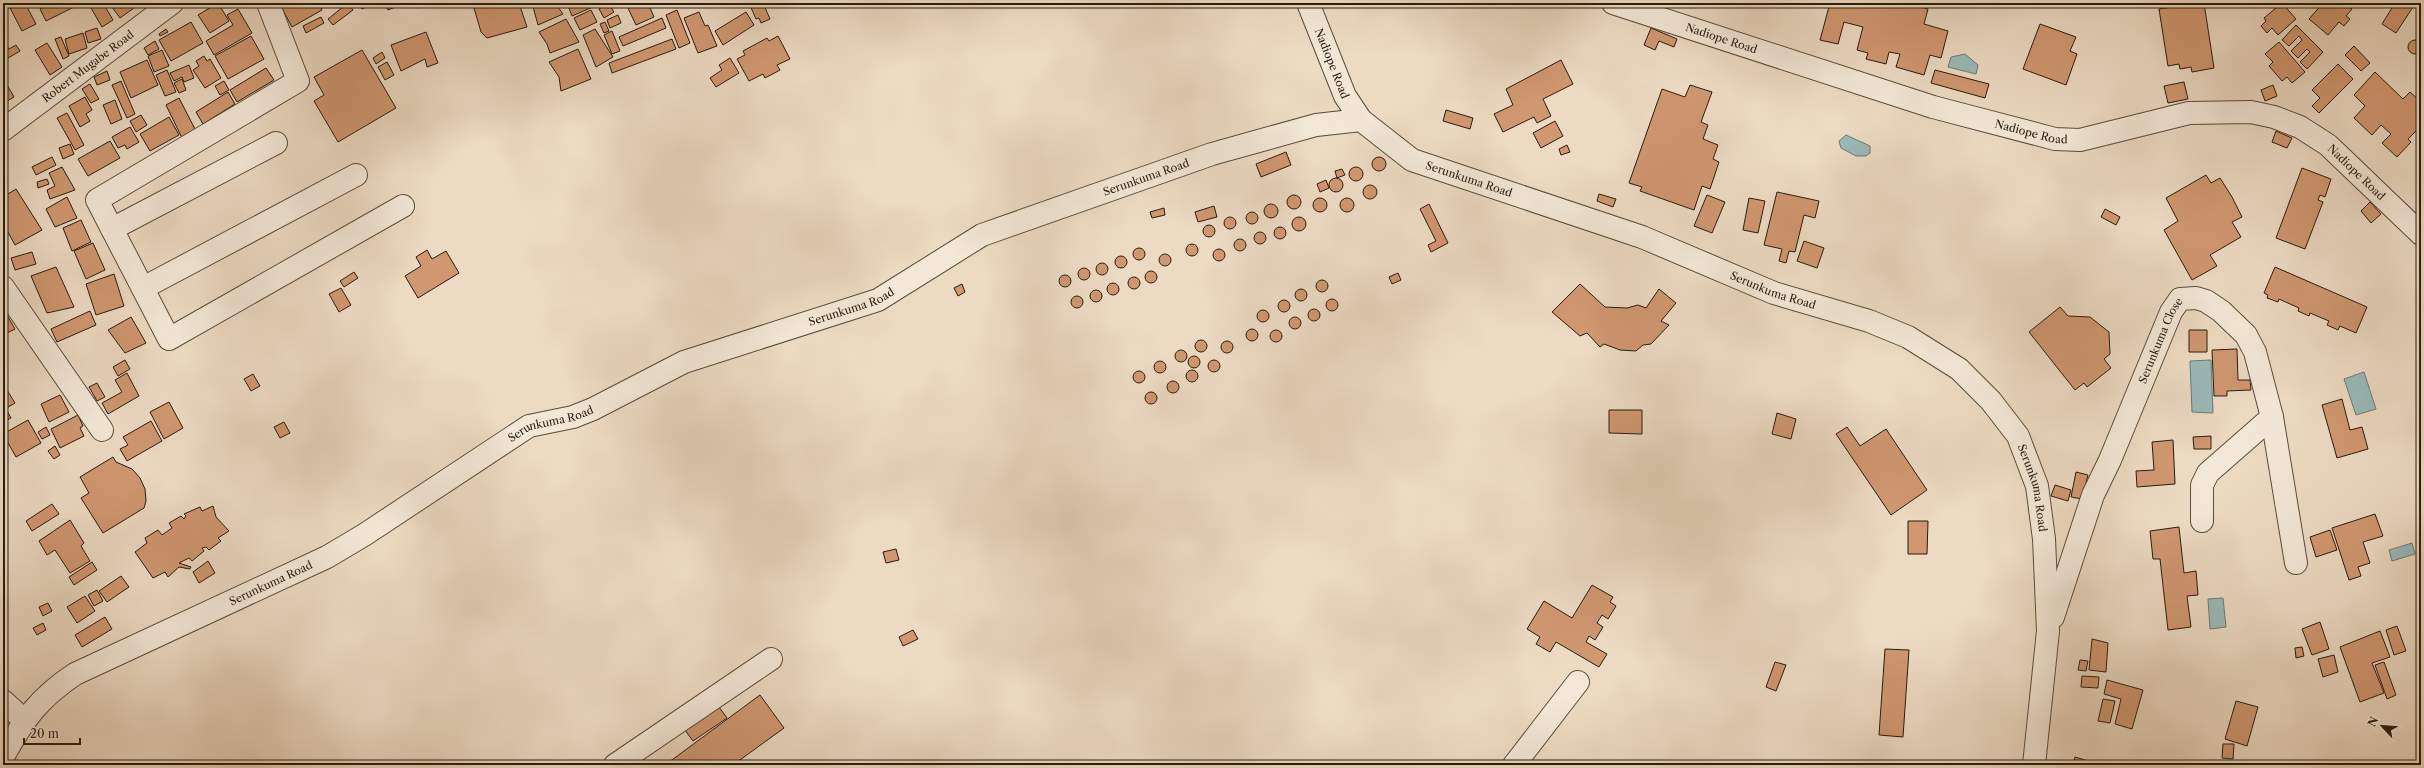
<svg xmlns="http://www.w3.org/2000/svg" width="2424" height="768" font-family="'Libre Caslon Text',serif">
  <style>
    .water { fill: #9ababa; stroke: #6c7b75 }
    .building { fill: #d09771; stroke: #281c0d }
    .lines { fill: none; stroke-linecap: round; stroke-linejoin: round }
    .minor-casing { stroke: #594c3a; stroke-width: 24 }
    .minor { stroke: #f3e7d7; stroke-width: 22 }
    .labels { text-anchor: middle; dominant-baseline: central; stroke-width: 3; stroke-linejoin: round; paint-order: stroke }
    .street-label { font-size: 11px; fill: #281c0d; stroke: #f3e7d7 }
  </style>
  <rect width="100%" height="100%" fill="#ecdac2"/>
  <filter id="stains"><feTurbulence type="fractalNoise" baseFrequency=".005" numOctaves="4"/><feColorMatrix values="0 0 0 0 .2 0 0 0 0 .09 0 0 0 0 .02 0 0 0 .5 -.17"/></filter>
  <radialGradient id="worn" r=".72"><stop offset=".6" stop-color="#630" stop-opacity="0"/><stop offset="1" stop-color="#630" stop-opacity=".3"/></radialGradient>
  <path class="water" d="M1965 54 1978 65 1976 74 1948 67 1951 57Z
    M1846 135 1870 146V153L1866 156H1856L1841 148 1839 141Z
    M2211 360 2213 413 2192 412 2190 361Z
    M2364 372 2376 409 2356 415 2344 379Z
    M2412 543 2415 554 2392 561 2389 550Z
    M2223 598 2226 627 2210 629 2208 599Z"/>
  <path class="building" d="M11 3H25L36 24 22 31 8 4Z
    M51 3H80V4L46 21 40 9Z
    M99 3H103L113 20 102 27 91 8Z
    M109 3H141L120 18Z
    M218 3 229 21 210 33 198 15Z
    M279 3H318L322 10 292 27Z
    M348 3 353 10 333 25 328 19Z
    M359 3H369L370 5 362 9Z
    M385 3H405L388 10Z
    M415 3H430L417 8Z
    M500 3H519L527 27 487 38 481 32 474 8Z
    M532 3H555L563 14 538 25Z
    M567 3H602L572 16Z
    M608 3 614 12 604 18 599 9Z
    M622 3H648L654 17 636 25 627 6 624 7Z
    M749 3H763L770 19 761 23 759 18 756 19Z
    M1830 3H1906L1928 9 1924 24 1948 31 1941 58 1930 55 1924 75 1896 67 1900 54 1889 52 1886 64 1866 59 1868 53 1857 50 1863 27 1844 22 1838 44 1820 40Z
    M2179 3H2204L2214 68 2192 72 2191 67 2180 69 2179 64 2168 66 2159 9 2179 6Z
    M2282 3 2296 19 2278 35 2272 28 2267 33 2261 26 2266 21 2264 18Z
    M2323 3H2344L2352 9 2346 16 2350 19 2344 26 2339 22 2328 35 2309 19Z
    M2395 3H2406L2413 7 2396 33 2382 24Z
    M238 9 252 33 214 55 206 41 233 25 227 15Z
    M591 10 597 22 580 30 574 18Z
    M677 10 690 43 679 48 666 15Z
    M699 12 705 26 708 25 717 46 698 53 684 18Z
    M746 12 754 25 723 45 715 31Z
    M618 15 621 23 610 28 607 20Z
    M321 17 324 23 306 33 303 26Z
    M662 18 666 28 623 46 619 37Z
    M566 19 579 42 550 53 547 44 539 32Z
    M191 22 203 43 171 61 159 40Z
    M605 22 609 31 604 33 600 24Z
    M2040 24 2076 37 2070 51 2077 54 2066 85 2023 69Z
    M2296 25 2323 52 2307 69 2300 62 2310 52 2307 49 2298 58 2291 51 2302 40 2299 36 2289 46 2282 40Z
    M97 28 101 39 88 43 85 32Z
    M1651 28 1677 39 1674 47 1659 41 1655 50 1644 45Z
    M166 29 168 32 160 36 159 34Z
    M595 29 613 57 596 67 583 35Z
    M612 31 620 51 612 54 604 35Z
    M426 32 438 63 427 67 425 59 401 71 391 45Z
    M83 33 87 48 69 54 65 39Z
    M251 36 264 59 228 79 215 56Z
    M778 36 790 59 777 65 780 70 765 78 763 74 749 81 737 59 745 55 743 51 767 38 769 41Z
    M61 37 69 56 63 59 55 39Z
    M672 39 676 49 612 73 609 63Z
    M3 40 9 49 16 45 20 51 3 61Z
    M2408 47a7 7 0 1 1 14 0a7 7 0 1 1-14 0Z
    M155 41 159 49 148 55 144 48Z
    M2279 42 2305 72 2292 83 2287 77 2282 81 2269 66 2273 62 2265 54Z
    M47 43 62 67 50 75 35 50Z
    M2354 46 2370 63 2361 71 2345 55Z
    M578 49 591 79 561 91 559 77 549 62Z
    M162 50 169 66 154 72 148 56Z
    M362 50 396 108 338 142 314 101 324 95 314 77Z
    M382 52 385 58 376 64 373 58Z
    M204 56 207 61 210 59 221 78 205 88 193 70 199 66 196 61Z
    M730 58 739 73 716 87 710 78 722 70 719 65Z
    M147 60 158 85 131 98 120 72Z
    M1561 60 1573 84 1543 99 1551 116 1537 123 1534 117 1503 132 1494 114 1513 105 1506 89Z
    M387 62 394 75 385 80 378 67Z
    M2338 64 2353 79 2319 113 2312 106 2320 98 2312 90Z
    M189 65 194 78 184 82 182 77 174 81 170 73Z
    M266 68 274 80 237 102 230 90Z
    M167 70 176 92 165 96 156 75Z
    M1935 70 1989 84 1985 98 1931 83Z
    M107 71 110 80 97 85 94 77Z
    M2375 72 2403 99 2410 92 2421 102V109L2417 114 2421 118V126L2408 139 2411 142 2397 157 2382 143 2391 134 2381 125 2372 135 2354 118 2365 106 2354 95Z
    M3 78 14 97 7 101 8 104 3 107Z
    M182 79 186 90 179 93 174 83Z
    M121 81 135 114 127 118 112 85Z
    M224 81 229 90 220 95 215 86Z
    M2184 82 2188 99 2168 103 2164 86Z
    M90 84 99 99 91 103 82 89Z
    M1690 85 1712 92 1701 122 1708 125 1703 139 1718 145 1713 159 1719 162 1710 189 1702 186 1694 210 1640 191 1642 187 1629 183 1662 89 1685 97Z
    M2273 85 2277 96 2265 101 2261 90Z
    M228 92 235 104 203 124 196 112Z
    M85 97 92 110 86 114 90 121 80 127 69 106Z
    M179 98 196 131 182 138 166 105Z
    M115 100 122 119 111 124 103 105Z
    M1446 110 1473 118 1470 129 1443 121Z
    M67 113 84 145 75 150 57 118Z
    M141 115 147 125 136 132 130 121Z
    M169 117 179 135 150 151 140 134Z
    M1555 121 1563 136 1541 148 1533 133Z
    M130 127 139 142 127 149 125 145 118 148 112 137Z
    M2276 131 2292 138 2287 148 2272 142Z
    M110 141 120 158 88 176 78 159Z
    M70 144 74 154 63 159 59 148Z
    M1567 145 1570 152 1561 155 1559 149Z
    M1286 152 1291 165 1261 177 1256 164Z
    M52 157 56 165 36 175 32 167Z
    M1372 164a7 7 0 1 1 14 0a7 7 0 1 1-14 0Z
    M62 167 75 190 50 199 47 190 55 186 49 173Z
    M1349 174a7 7 0 1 1 14 0a7 7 0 1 1-14 0Z
    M2302 168 2331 179 2325 197 2320 195 2318 200 2323 202 2305 249 2276 238Z
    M1342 169 1345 175 1337 178 1335 171Z
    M2206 175 2211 183 2220 178 2232 197 2242 217 2232 222 2241 237 2210 255 2217 266 2192 280 2164 230 2178 221 2166 198Z
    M1329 185a7 7 0 1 1 14 0a7 7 0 1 1-14 0Z
    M47 179 49 184 38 188 37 182Z
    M1326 180 1329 188 1320 192 1317 184Z
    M1363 192a7 7 0 1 1 14 0a7 7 0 1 1-14 0Z
    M16 189 42 230 15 245 3 223V197Z
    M1777 192 1819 201 1815 218 1804 215 1795 252 1789 251 1786 263 1779 261 1782 249 1764 245Z
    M1599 194 1616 199 1613 207 1597 201Z
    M1707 195 1725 202 1712 233 1694 226Z
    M1287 202a7 7 0 1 1 14 0a7 7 0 1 1-14 0Z
    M67 197 77 218 55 227 46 209Z
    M1749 198 1765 201 1758 233 1743 230Z
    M1340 205a7 7 0 1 1 14 0a7 7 0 1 1-14 0Z
    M1313 205a7 7 0 1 1 14 0a7 7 0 1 1-14 0Z
    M2370 202 2381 214 2371 223 2361 211Z
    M1429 204 1448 243 1431 252 1428 245 1436 241 1420 209Z
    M1264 211a7 7 0 1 1 14 0a7 7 0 1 1-14 0Z
    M1214 206 1217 217 1198 222 1195 212Z
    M1164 208 1165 215 1152 218 1150 212Z
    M2105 209 2120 217 2116 225 2101 217Z
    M1246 218a6 6 0 1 1 12 0a6 6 0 1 1-12 0Z
    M1224 223a6 6 0 1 1 12 0a6 6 0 1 1-12 0Z
    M1292 224a7 7 0 1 1 14 0a7 7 0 1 1-14 0Z
    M81 220 91 242 72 251 63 228Z
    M1203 231a6 6 0 1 1 12 0a6 6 0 1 1-12 0Z
    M1274 233a6 6 0 1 1 12 0a6 6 0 1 1-12 0Z
    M1254 238a6 6 0 1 1 12 0a6 6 0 1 1-12 0Z
    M1234 245a6 6 0 1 1 12 0a6 6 0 1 1-12 0Z
    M1804 241 1824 248 1817 268 1797 261Z
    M93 243 105 270 86 279 74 251Z
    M1186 250a6 6 0 1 1 12 0a6 6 0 1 1-12 0Z
    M1133 254a6 6 0 1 1 12 0a6 6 0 1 1-12 0Z
    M1213 255a6 6 0 1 1 12 0a6 6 0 1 1-12 0Z
    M427 250 432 259 446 251 459 273 418 298 405 276 421 266 416 257Z
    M32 252 36 264 15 270 11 258Z
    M1159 260a6 6 0 1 1 12 0a6 6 0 1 1-12 0Z
    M1115 262a6 6 0 1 1 12 0a6 6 0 1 1-12 0Z
    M1096 269a6 6 0 1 1 12 0a6 6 0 1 1-12 0Z
    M56 267 74 307 47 313 31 276Z
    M2275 267 2367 307 2356 333 2340 326 2338 330 2327 325 2329 321 2310 313 2309 316 2298 311 2299 308 2279 299 2278 302 2267 298 2268 295 2264 293Z
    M1078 274a6 6 0 1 1 12 0a6 6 0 1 1-12 0Z
    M1145 277a6 6 0 1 1 12 0a6 6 0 1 1-12 0Z
    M354 272 358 278 344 287 340 281Z
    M1398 273 1401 280 1392 284 1389 277Z
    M114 274 124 306 96 315 86 284Z
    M1059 281a6 6 0 1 1 12 0a6 6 0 1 1-12 0Z
    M1128 283a6 6 0 1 1 12 0a6 6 0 1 1-12 0Z
    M1316 286a6 6 0 1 1 12 0a6 6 0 1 1-12 0Z
    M1107 289a6 6 0 1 1 12 0a6 6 0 1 1-12 0Z
    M962 284 965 292 958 296 954 288Z
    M1580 284 1605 307 1627 308 1638 305 1646 308 1659 289 1676 303 1661 321 1669 325 1651 344 1643 345 1636 351 1620 350 1604 344 1600 347 1587 333 1580 336 1552 312Z
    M341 288 351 305 339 312 329 294Z
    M1295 295a6 6 0 1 1 12 0a6 6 0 1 1-12 0Z
    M1090 296a6 6 0 1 1 12 0a6 6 0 1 1-12 0Z
    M1071 302a6 6 0 1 1 12 0a6 6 0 1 1-12 0Z
    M1326 305a6 6 0 1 1 12 0a6 6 0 1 1-12 0Z
    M1278 306a6 6 0 1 1 12 0a6 6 0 1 1-12 0Z
    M2060 307 2068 316 2090 317 2109 332 2110 354 2104 359 2111 368 2087 387 2084 383 2075 390 2029 332Z
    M1308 315a6 6 0 1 1 12 0a6 6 0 1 1-12 0Z
    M1257 316a6 6 0 1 1 12 0a6 6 0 1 1-12 0Z
    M90 311 96 325 57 342 51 329Z
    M1289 323a6 6 0 1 1 12 0a6 6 0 1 1-12 0Z
    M8 317 15 329 3 335V320Z
    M131 317 146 343 125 353 108 330Z
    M1246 335a6 6 0 1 1 12 0a6 6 0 1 1-12 0Z
    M1270 336a6 6 0 1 1 12 0a6 6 0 1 1-12 0Z
    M2189 330H2207V352H2189Z
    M1195 346a6 6 0 1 1 12 0a6 6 0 1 1-12 0Z
    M1221 347a6 6 0 1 1 12 0a6 6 0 1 1-12 0Z
    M2237 349 2238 380H2250L2251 390 2227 391V396H2214L2212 350Z
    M1175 356a6 6 0 1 1 12 0a6 6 0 1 1-12 0Z
    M1188 362a6 6 0 1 1 12 0a6 6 0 1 1-12 0Z
    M1208 366a6 6 0 1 1 12 0a6 6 0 1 1-12 0Z
    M125 360 130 369 118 376 113 367Z
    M1154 367a6 6 0 1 1 12 0a6 6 0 1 1-12 0Z
    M1186 376a6 6 0 1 1 12 0a6 6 0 1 1-12 0Z
    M1133 377a6 6 0 1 1 12 0a6 6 0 1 1-12 0Z
    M127 373 139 396 108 414 102 403 122 392 115 380Z
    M253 374 260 386 251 391 244 379Z
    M1167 387a6 6 0 1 1 12 0a6 6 0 1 1-12 0Z
    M97 383 105 397 97 401 89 387Z
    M7 390 15 403 3 410V392Z
    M1145 398a6 6 0 1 1 12 0a6 6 0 1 1-12 0Z
    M60 395 69 412 49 422 41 404Z
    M2342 399 2350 430 2362 427 2368 449 2337 458 2322 405Z
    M169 402 183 428 164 439 150 412Z
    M1609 410H1642V434L1609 433Z
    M7 411 11 418 3 422V413Z
    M1777 413 1796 419 1791 439 1772 434Z
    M78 415 83 426 80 428 84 436 60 448 51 429Z
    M28 420 41 443 16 457 3 434Z
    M151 421 162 441 127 461 120 449 128 445 123 437Z
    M284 422 290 433 280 438 274 427Z
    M46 427 50 435 42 439 38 432Z
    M1847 427 1860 446 1886 429 1927 490 1891 515 1836 434Z
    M2211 436V449H2194L2193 437Z
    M2173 440 2175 484 2137 487 2136 471 2154 470 2152 442Z
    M55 446 60 455 54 459 48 451Z
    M113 457 116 462 132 469 140 478 145 489 146 501 144 508 103 533 81 498 89 493 80 477Z
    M2076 472 2088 475 2082 499 2071 497Z
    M2055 485 2071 490 2068 501 2051 496Z
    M52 504 59 514 32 531 26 521Z
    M213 506 216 517 229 531 218 538 221 541 209 550 206 547 202 548 204 551 192 561 189 558 179 563 191 567 190 569 179 567 168 577 165 572 153 578 135 552 147 543 145 538 158 530 162 535 172 528 169 523 181 516 184 519 186 516 184 514 200 507 202 511Z
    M2375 514 2383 536 2363 542 2370 563 2358 567 2361 576 2349 580 2332 528Z
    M70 520 84 543 81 546 90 561 70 573 55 550 47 555 39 541Z
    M1908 521H1928L1927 554H1908Z
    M2179 527 2184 573 2196 571 2198 595 2187 596 2191 627 2168 630 2160 559H2153L2150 531Z
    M2330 530 2337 550 2316 557 2310 537Z
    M896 549 899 560 886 563 883 552Z
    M208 561 215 573 199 583 193 572Z
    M92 562 97 570 74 585 69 577Z
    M121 576 129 587 107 602 99 591Z
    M1592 585 1613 597 1610 602 1616 606 1608 619 1602 615 1597 623 1603 627 1595 640 1589 636 1586 642 1607 654 1599 667 1556 642 1550 652 1536 644 1540 637 1527 629 1544 601 1572 618Z
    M97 590 103 601 94 606 88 595Z
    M85 596 95 611 77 623 67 607Z
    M48 603 52 611 43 616 39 607Z
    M105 617 112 629 82 647 75 635Z
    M2320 622 2329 649 2312 655 2302 629Z
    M43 623 46 630 37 635 33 628Z
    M2397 626 2406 651 2394 655 2386 630Z
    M913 630 918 639 903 646 899 637Z
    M2380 631 2390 657 2372 663 2384 693 2360 702 2340 647Z
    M2092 639 2108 643 2106 672 2089 670Z
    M2302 647 2304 656 2296 658 2295 648Z
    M1885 649 1909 650 1903 737 1879 735Z
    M2334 655 2338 672 2323 677 2318 659Z
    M2080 660 2088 661 2086 671 2078 670Z
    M1775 662 1786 665 1776 691 1766 687Z
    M2384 662 2396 695 2387 699 2375 665Z
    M2082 676 2099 677 2098 688 2081 687Z
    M2107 680 2143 690 2132 729 2115 724 2121 699 2104 694Z
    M760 695 784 728 733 765H665Z
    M2103 699 2115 701 2110 723 2098 721Z
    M2236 701 2258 707 2247 746 2225 739Z
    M719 707 727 718 693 741 685 730Z
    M2223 744H2234L2233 759 2222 758Z
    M2075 757 2088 761 2086 765H2073Z"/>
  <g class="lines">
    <g class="minor-casing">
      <g id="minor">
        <path d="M268 3 298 81 97 200 169 339 403 206"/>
        <path id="s1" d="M1308 3 1345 96 1361 120"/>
        <path id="s2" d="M1613 3 1933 107 2055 139 2080 140 2189 113 2251 112 2274 117 2300 127 2328 145 2421 234"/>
        <path id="s3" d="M3 130 172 3"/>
        <path d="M112 229 276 143"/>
        <path d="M3 287 102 430"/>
        <path d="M143 288 356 175"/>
        <path d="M2202 521V485L2208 473 2272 417"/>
        <path id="s4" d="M2053 617 2093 495 2110 460 2171 312 2180 299 2196 298 2206 301 2221 311 2246 335 2255 352 2272 417 2296 563"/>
        <path d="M3 701 24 720"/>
        <path id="s5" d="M3 757C24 719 39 698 75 674L327 557 364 535 529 426 573 417 593 409 684 362 878 300 982 235 1212 154 1316 125 1361 120 1412 160 1642 237 1774 293 1869 321 1908 337 1959 369 1991 401 2018 436 2037 486 2044 539 2048 631 2034 765"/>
        <path d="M615 765 771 659"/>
        <path d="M1514 765 1578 682"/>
      </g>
    </g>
    <use href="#minor" class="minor"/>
  </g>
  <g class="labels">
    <g class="street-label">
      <text stroke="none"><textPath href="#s2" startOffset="114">Nadiope Road</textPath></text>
      <text stroke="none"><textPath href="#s1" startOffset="65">Nadiope Road</textPath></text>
      <text stroke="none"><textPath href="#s3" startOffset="106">Robert Mugabe Road</textPath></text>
      <text stroke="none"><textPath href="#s2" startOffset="438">Nadiope Road</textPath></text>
      <text stroke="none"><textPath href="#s2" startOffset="786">Nadiope Road</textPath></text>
      <text stroke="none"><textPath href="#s5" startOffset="1299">Serunkuma Road</textPath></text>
      <text stroke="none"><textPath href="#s5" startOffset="1647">Serunkuma Road</textPath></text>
      <text stroke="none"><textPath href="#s5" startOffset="1971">Serunkuma Road</textPath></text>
      <text stroke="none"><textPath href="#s5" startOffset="975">Serunkuma Road</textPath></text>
      <text stroke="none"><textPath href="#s4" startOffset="297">Serunkuma Close</textPath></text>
      <text stroke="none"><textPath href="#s5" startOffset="651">Serunkuma Road</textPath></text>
      <text stroke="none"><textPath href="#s5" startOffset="2318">Serunkuma Road</textPath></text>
      <text stroke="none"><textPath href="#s5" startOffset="327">Serunkuma Road</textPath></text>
    </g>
  </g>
  <rect width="2424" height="768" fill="none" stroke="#ecdac2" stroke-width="16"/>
  <rect x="4" y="4" width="2416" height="760" fill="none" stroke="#281c0d" stroke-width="2"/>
  <rect x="8" y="8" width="2408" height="752" fill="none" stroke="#281c0d"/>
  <g transform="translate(2382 726) rotate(296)" stroke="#f3e7d7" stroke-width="3" paint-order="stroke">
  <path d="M0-3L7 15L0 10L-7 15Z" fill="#281c0d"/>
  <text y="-6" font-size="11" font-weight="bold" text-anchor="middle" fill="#281c0d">N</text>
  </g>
  <path d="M24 738v6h56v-6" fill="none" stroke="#281c0d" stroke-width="2"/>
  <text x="30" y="738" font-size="12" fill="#281c0d" stroke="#f3e7d7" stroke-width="3" paint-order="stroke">20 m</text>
  <rect width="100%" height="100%" filter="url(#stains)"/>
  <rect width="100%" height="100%" fill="url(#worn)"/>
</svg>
